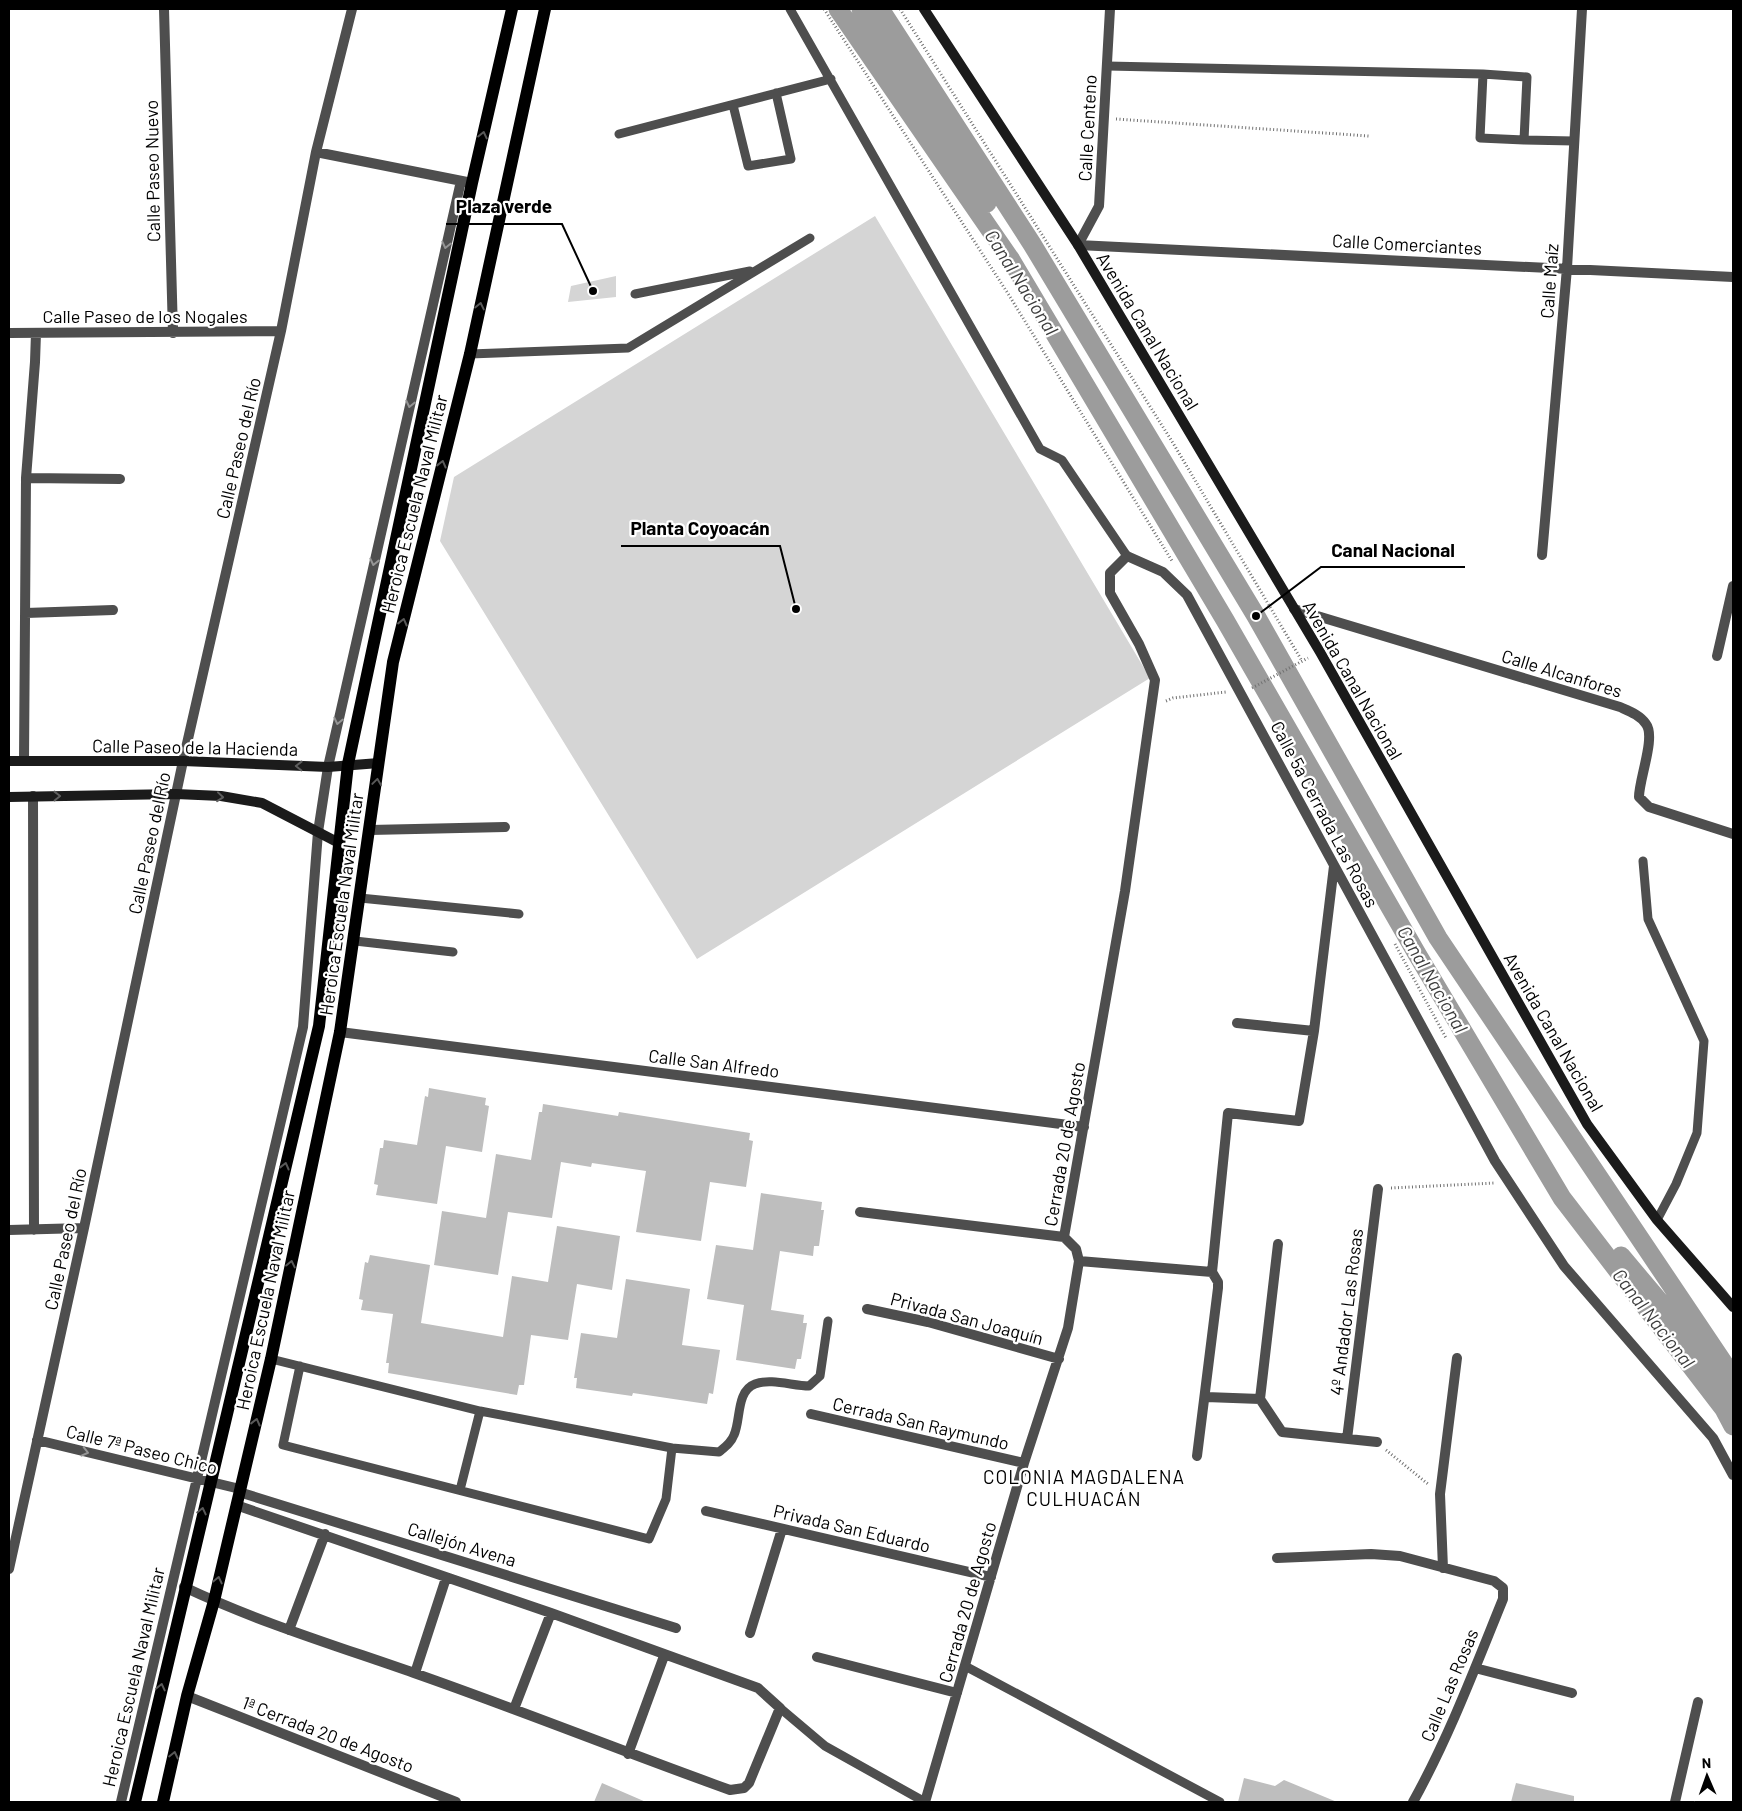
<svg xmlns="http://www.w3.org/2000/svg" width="1742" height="1811" font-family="Barlow,sans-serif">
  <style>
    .green { fill: #d5d5d5 }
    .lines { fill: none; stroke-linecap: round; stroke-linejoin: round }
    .canal { stroke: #9c9c9c; stroke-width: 19 }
    .building { fill: #bebebe }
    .path { stroke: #707070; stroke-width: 3; stroke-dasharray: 1 2.5; stroke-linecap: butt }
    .lane { stroke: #4e4e4e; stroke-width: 9 }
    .street { stroke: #4e4e4e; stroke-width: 10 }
    .secondary { stroke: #1b1b1b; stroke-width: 10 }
    .primary { stroke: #000; stroke-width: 12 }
    .oneway { stroke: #595959 }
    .oneway2 { stroke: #959595 }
    .oneway3 { stroke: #5f5f5f }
    .labels { text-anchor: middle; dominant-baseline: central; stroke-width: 4.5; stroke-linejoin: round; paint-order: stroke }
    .street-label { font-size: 18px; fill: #000; stroke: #fff }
    .water-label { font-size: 19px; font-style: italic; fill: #3d3d3d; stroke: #fff }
    .neighbourhood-label { font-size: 19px; letter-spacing: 1px; fill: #000; stroke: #fff }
    .leader { fill: none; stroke: #000; stroke-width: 2 }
    .callout-dot { fill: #000; stroke: #fff; stroke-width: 2 }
    .callout-label { font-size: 19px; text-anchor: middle; font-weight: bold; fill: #000; stroke: #fff; stroke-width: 4.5; stroke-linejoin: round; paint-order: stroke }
  </style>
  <rect width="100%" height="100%" fill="#fff"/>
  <path class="green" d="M875 216 1150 678 697 959 440 541 454 477Z
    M616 276V297L568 302 571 286Z"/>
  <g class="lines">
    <path class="canal" d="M838 9 1011 260 1225 620 1417 954 1562 1198 1724 1409 1733 1426
      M861 9 987 203
      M880 9 1032 244 1256 616 1438 938 1733 1377
      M1621 1256 1675 1320 1733 1399"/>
  </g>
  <path class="building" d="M429 1088 486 1098 485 1105 489 1106 482 1152 446 1146 437 1204 376 1195 378 1185 374 1184 380 1148H383L384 1140 417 1145 425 1096 428 1097Z
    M543 1104 618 1116 619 1112 750 1133 749 1140 753 1141 746 1187 710 1182 701 1241 636 1232 646 1171 592 1163 591 1167 561 1162 552 1218 508 1212 498 1275 434 1265 442 1211 486 1218 496 1154 531 1160 539 1112H542Z
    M761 1193 822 1202 821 1210H824L819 1246H814L813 1256 780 1251 771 1310 804 1315 803 1323H807L801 1359H797L795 1369 736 1360 744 1305 707 1299 716 1245 753 1250Z
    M557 1226 620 1236 612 1290 577 1284 568 1340 531 1335 524 1385H519L517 1395 388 1373 389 1363H386L393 1314 361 1310 363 1300 359 1299 365 1262 368 1263 370 1255 430 1265 421 1323 503 1337 512 1276 548 1282Z
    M626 1279 690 1289 682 1345 720 1350 713 1394 709 1393 707 1404 633 1393 632 1396 576 1388 577 1378H574L581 1333 617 1338Z
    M1244 1778 1275 1786 1284 1780 1337 1802H1238Z
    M602 1783 646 1802H594Z
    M1516 1783 1574 1796V1802H1511Z"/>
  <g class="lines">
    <path class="path" d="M824 9 1007 292 1172 561
      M900 9 1173 443 1302 661
      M1116 119 1369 136
      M1252 688 1308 658
      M1166 701 1173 698 1226 692
      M1395 944 1446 1038
      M1391 1188 1495 1183
      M1386 1450 1428 1484"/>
    <path class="lane" d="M790 9 1040 449 1062 460 1127 556
      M1107 66 1483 74 1527 77 1524 140 1574 141
      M1483 74 1480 138 1524 140
      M733 105 748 166 791 159 776 93
      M619 134 831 79
      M635 294 750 271
      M470 354 628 348 810 238
      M1643 861 1648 919 1704 1041 1697 1133 1676 1184 1657 1220
      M360 898 519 914
      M355 941 453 952
      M271 1359 480 1411 672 1448
      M300 1366 283 1445 649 1539 666 1499 672 1448 719 1452C725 1447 731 1443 734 1435 741 1420 736 1391 755 1384 771 1378 793 1386 809 1386L820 1376 828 1321
      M460 1490 480 1411
      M965 1666 1220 1802
      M780 1708 825 1746 925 1802"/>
    <path class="street" d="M164 9 173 333
      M1110 9 1099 206 1078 245 1733 277
      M316 152 467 182
      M9 333 281 331
      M26 478 120 479
      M1542 555 1567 268 1582 9
      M1294 609 1620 707C1629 711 1640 715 1646 724 1656 737 1639 779 1639 797L1649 807 1733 834
      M26 613 113 610
      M1717 656 1733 586
      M24 761 26 478 35 362 36 333
      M33 796 34 1230
      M370 830 505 827
      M1237 1023 1314 1031 1334 866
      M340 1032 1084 1127
      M860 1212 1064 1237
      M9 1230 84 1228
      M1079 1261 1212 1272 1218 1282V1288L1197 1456
      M1212 1272 1228 1113 1299 1121 1314 1031
      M867 1309 928 1322 1059 1359
      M1206 1397 1260 1399 1282 1432 1377 1442
      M1260 1399 1278 1244
      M811 1414 1024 1463
      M1347 1439 1378 1189
      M37 1440 240 1489
      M239 1492 676 1628
      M706 1511 991 1577
      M1277 1558 1371 1554 1400 1556 1494 1581 1503 1588V1599C1475 1668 1449 1737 1413 1802
      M1443 1568 1440 1494 1457 1358
      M9 1569 84 1228 183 761 281 331 316 152 352 9
      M184 1587C258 1622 337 1646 414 1673 520 1710 624 1752 730 1790L744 1788 749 1783 780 1708 758 1688 551 1613 236 1505
      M289 1630 325 1534
      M750 1633 782 1529
      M817 1657 957 1693
      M1475 1668 1572 1693
      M415 1673 446 1578
      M187 1696 456 1802
      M514 1709 551 1613
      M628 1754 664 1656
      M121 1802 303 1027 318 832 328 767 461 181
      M925 1802 1024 1463 1068 1328 1079 1261 1076 1249 1064 1237 1125 891 1155 680 1139 644 1110 593V573L1127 556 1163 572 1187 595 1495 1161 1564 1266 1713 1438 1733 1475
      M1675 1802 1698 1702"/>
    <path class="secondary" d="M924 9 1078 245 1320 652 1587 1124 1657 1220 1733 1307
      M9 761H183L328 767 379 763
      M9 797 176 794 221 796 262 803 339 843"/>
    <path class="primary" d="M135 1802 319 1026 348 764 472 183 512 9
      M163 1802 187 1696 214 1601 271 1359 340 1032 393 662 470 354 545 9"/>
  </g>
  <defs><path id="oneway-chevron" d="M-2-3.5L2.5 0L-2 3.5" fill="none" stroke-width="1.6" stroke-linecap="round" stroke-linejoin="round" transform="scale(1.25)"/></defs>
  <g class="oneway">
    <use href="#oneway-chevron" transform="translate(483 135) rotate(-77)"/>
    <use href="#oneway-chevron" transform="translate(480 306) rotate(-78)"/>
    <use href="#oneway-chevron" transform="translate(442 464) rotate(-76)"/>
    <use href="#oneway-chevron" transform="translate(403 622) rotate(-76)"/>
    <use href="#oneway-chevron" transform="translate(377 782) rotate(-82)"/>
    <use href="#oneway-chevron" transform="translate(285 1166) rotate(-76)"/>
    <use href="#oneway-chevron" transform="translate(291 1264) rotate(-78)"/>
    <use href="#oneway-chevron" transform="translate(256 1422) rotate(-76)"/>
    <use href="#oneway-chevron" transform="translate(202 1511) rotate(-77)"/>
    <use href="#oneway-chevron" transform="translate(218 1580) rotate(-77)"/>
    <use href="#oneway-chevron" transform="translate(161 1687) rotate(-77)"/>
    <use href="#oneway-chevron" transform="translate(174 1755) rotate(-77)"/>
  </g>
  <g class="oneway2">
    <use href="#oneway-chevron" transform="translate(446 245) rotate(103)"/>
    <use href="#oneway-chevron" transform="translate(410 404) rotate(103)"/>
    <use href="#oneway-chevron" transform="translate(374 562) rotate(103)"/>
    <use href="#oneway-chevron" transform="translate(338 721) rotate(103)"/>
    <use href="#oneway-chevron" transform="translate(85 1452) rotate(14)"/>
  </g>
  <g class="oneway3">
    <use href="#oneway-chevron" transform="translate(299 766) rotate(-179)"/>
    <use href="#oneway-chevron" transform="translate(57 796) rotate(-1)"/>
    <use href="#oneway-chevron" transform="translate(220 797) rotate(6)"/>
  </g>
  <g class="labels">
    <g class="street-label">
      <text transform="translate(1087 128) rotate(-87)">Calle Centeno</text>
      <text transform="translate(152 171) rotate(-91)">Calle Paseo Nuevo</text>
      <text transform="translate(1407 244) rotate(3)">Calle Comerciantes</text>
      <text transform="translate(1549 281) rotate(-86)">Calle Maíz</text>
      <text x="145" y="316">Calle Paseo de los Nogales</text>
      <text transform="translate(1148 331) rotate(59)">Avenida Canal Nacional</text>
      <text transform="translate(238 448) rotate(-77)">Calle Paseo del Río</text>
      <text transform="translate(414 504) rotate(-76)">Heroica Escuela Naval Militar</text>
      <text transform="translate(1562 673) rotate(17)">Calle Alcanfores</text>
      <text transform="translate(1353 680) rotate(60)">Avenida Canal Nacional</text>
      <text transform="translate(195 747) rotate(1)">Calle Paseo de la Hacienda</text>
      <text transform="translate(1325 814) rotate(62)">Calle 5a Cerrada Las Rosas</text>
      <text transform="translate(149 843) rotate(-78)">Calle Paseo del Río</text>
      <text transform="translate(341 904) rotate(-82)">Heroica Escuela Naval Militar</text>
      <text transform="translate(1554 1032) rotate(60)">Avenida Canal Nacional</text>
      <text transform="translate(714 1063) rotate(7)">Calle San Alfredo</text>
      <text transform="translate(1064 1144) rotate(-80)">Cerrada 20 de Agosto</text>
      <text transform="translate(65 1239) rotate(-78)">Calle Paseo del Río</text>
      <text transform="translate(265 1300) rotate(-78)">Heroica Escuela Naval Militar</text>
      <text transform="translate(1346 1312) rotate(-83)">4º Andador Las Rosas</text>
      <text transform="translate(967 1318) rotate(15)">Privada San Joaquín</text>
      <text transform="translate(921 1423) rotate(13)">Cerrada San Raymundo</text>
      <text transform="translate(142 1449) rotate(14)">Calle 7ª Paseo Chico</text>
      <text transform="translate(852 1528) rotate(13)">Privada San Eduardo</text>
      <text transform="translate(462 1544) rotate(17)">Callejón Avena</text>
      <text transform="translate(967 1602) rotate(-74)">Cerrada 20 de Agosto</text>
      <text transform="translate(133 1677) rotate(-77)">Heroica Escuela Naval Militar</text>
      <text transform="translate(1449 1685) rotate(-67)">Calle Las Rosas</text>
      <text transform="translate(328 1734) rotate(21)">1ª Cerrada 20 de Agosto</text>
    </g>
    <g class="water-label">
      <text transform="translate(1022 282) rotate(58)">Canal Nacional</text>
      <text transform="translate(1433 979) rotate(60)">Canal Nacional</text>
      <text transform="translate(1654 1318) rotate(52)">Canal Nacional</text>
    </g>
    <g class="neighbourhood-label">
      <text x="1084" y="1476">COLONIA MAGDALENA<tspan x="1084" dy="22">CULHUACÁN</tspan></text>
    </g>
  </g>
  <path class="leader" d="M593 291L562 224H446M796 609L780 546H621M1256 616L1321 567H1465"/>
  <g class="callout-dot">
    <circle cx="593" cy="291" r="5"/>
    <circle cx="796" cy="609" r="5"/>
    <circle cx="1256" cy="616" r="5"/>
  </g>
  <g class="callout-label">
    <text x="504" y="213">Plaza verde</text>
    <text x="700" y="535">Planta Coyoacán</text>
    <text x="1393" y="557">Canal Nacional</text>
  </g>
  <rect width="1742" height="1811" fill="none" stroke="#000000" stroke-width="20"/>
  <g transform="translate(1707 1776) rotate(358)" stroke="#ffffff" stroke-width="4" paint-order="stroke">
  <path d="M0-4L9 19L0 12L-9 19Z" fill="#000000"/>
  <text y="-8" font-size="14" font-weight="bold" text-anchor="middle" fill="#000000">N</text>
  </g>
</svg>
